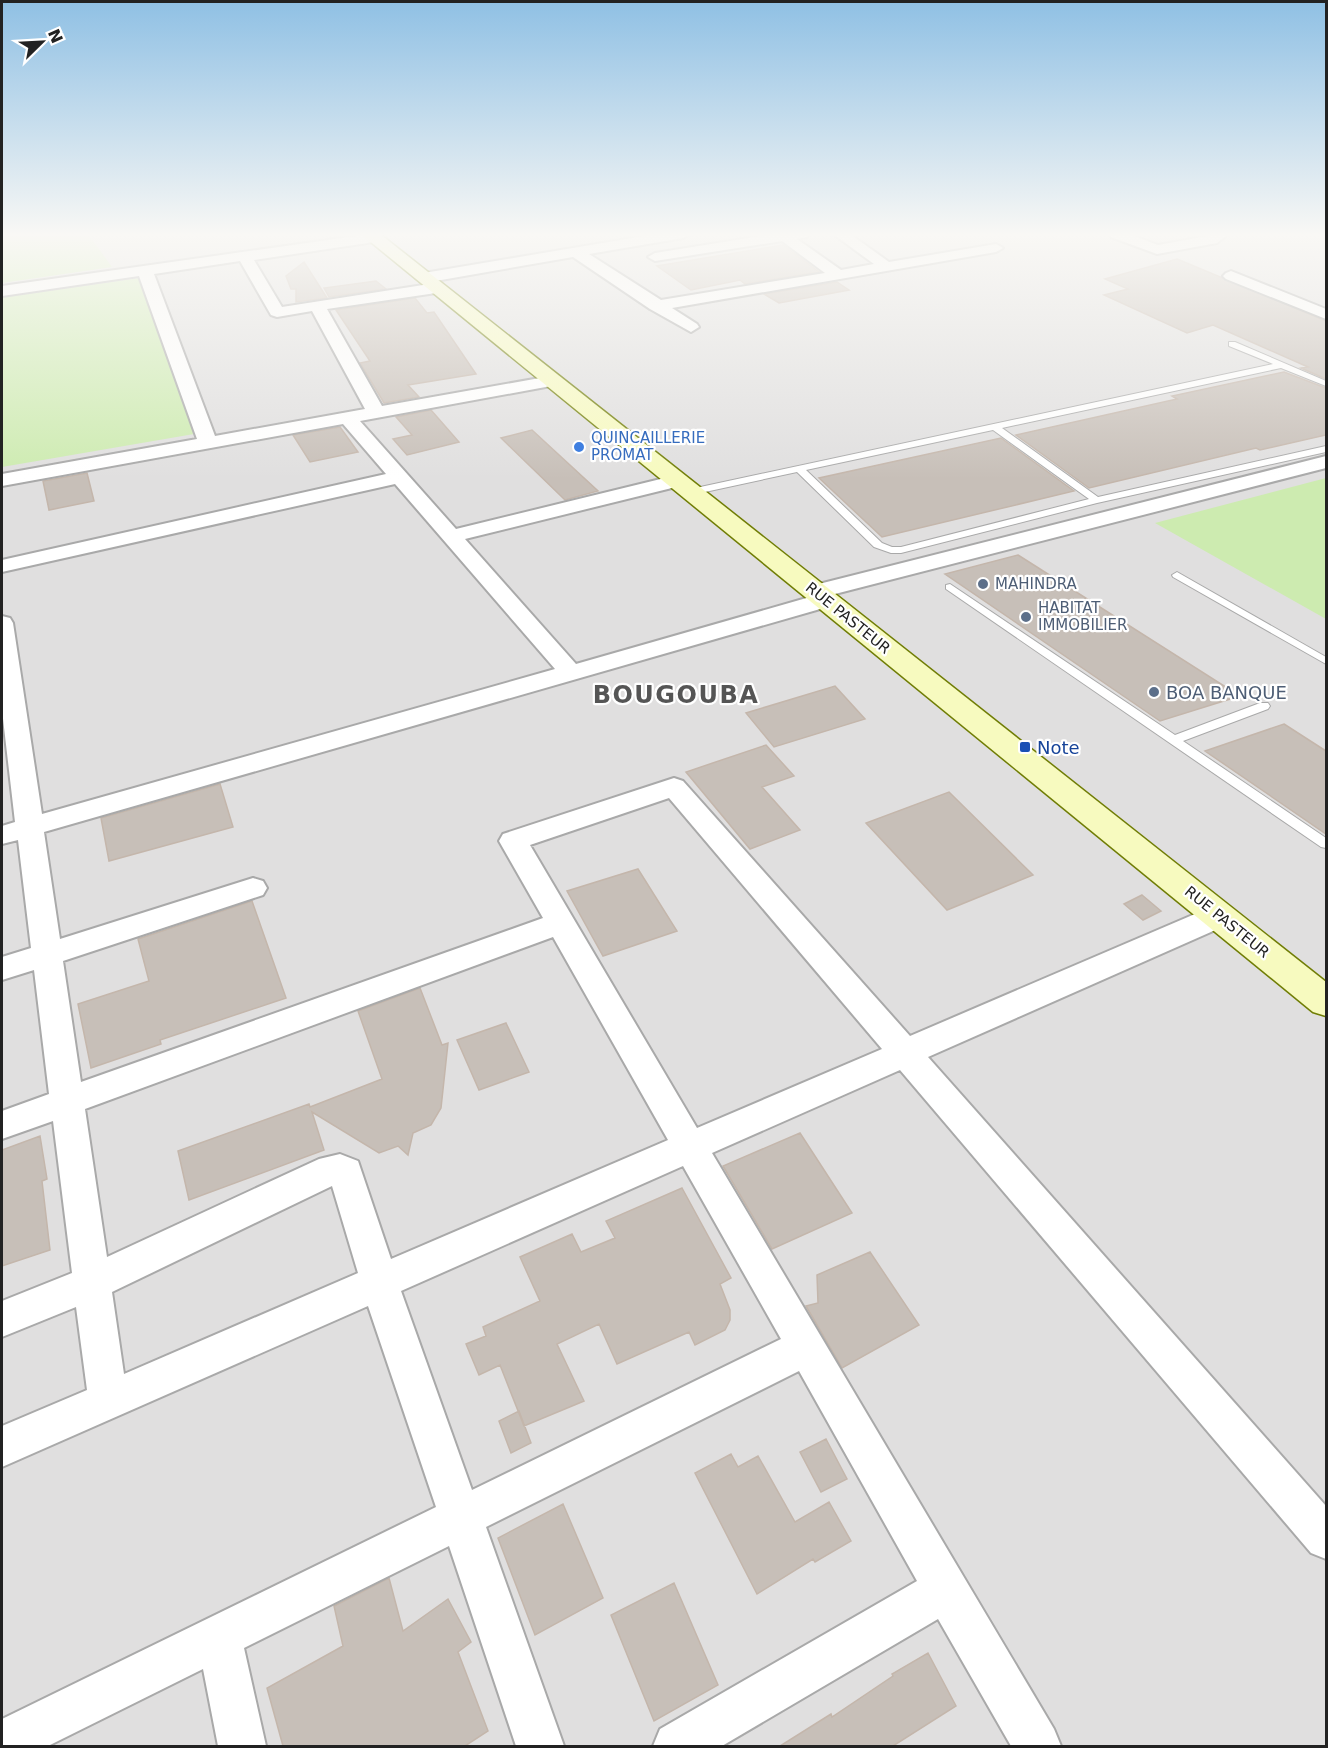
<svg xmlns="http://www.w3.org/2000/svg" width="1328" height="1748" font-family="'DejaVu Sans',sans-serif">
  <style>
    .residential { fill: #e0dfdf }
    .grass { fill: #cdebb0 }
    .building { fill: #c7bfb8; stroke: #c4b6ab; stroke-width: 1.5 }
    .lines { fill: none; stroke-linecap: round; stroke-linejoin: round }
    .lane-casing { stroke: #a9a9a9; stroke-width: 2 }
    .street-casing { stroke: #a9a9a9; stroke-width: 4 }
    .secondary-casing { stroke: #707d05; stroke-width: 3 }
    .lane { fill: #fff; fill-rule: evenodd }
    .street { fill: #fff; fill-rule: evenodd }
    .secondary { fill: #f7fabf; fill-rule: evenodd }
    .shop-dot { fill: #3f7fe0; stroke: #fff; stroke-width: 2 }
    .service-dot { fill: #5c6f8a; stroke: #fff; stroke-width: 2 }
    .transit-dot { fill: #1a4fb4; stroke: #fff; stroke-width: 2 }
    .labels { text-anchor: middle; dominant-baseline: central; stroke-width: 4.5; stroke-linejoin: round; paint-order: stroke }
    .far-shop-label { font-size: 15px; fill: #366cbe; stroke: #fff; text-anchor: start }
    .far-service-label { font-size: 15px; fill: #4e5e75; stroke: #fff; text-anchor: start }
    .far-street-label { font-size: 15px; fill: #222; stroke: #fff }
    .service-label { font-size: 18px; fill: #4e5e75; stroke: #fff; text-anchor: start }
    .transit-label { font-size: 18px; fill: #164399; stroke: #fff; text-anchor: start }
    .district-label { font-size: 24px; font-weight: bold; letter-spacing: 1.5px; fill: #555; stroke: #fff }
  </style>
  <rect width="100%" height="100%" fill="#f2efe9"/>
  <path class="residential" d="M2 234H1326V1746H2Z"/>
  <path class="grass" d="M2 234H88L112 267 2 283Z
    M140 278 194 434 2 467V297Z
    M1326 478V619L1155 523Z"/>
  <path class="building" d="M783 245 819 272 745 284 740 280 691 290 657 266Z
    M1177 259 1326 321V379L1301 368 1308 367 1213 325 1187 333 1104 295 1128 289 1105 279Z
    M304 262 327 298 296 302V289H291L286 276Z
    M376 281 386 289 329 297 324 288Z
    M837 282 849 290 779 303 764 294Z
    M415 298 427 313 434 312 476 374 408 385 419 397 384 403 360 363 370 361 336 310Z
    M1284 372 1326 388V435L1260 450 1256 448 1089 488 1016 435 1177 399 1172 396Z
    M431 410 459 442 407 455 393 439 412 435 396 417Z
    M340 427 358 452 310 462 293 435Z
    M532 430 598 491 565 500 501 438Z
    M1001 438 1074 491 882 537 819 478Z
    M87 473 94 501 49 510 43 481Z
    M1018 555 1240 696 1160 721 945 574Z
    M835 686 865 719 774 747 746 713Z
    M1284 724 1326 751V834L1205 751Z
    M766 745 794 776 762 787 800 830 750 849 686 772Z
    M220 784 233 827 109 861 101 818Z
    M949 792 1033 875 947 910 866 823Z
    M638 869 677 931 603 956 567 891Z
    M1142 895 1161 911 1143 920 1124 904Z
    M252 901 286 998 160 1040 161 1044 91 1068 78 1004 149 981 138 939Z
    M420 988 442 1045 448 1043 441 1108 431 1125 413 1133 408 1155 398 1146 379 1153 312 1112 324 1150 189 1200 178 1151 309 1104 310 1107 382 1079 358 1011Z
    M506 1023 529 1072 479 1090 457 1040Z
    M800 1133 852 1213 772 1249 723 1166Z
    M40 1136 47 1179 42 1181 50 1250 2 1266V1150Z
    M682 1188 731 1278 720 1284 730 1310V1320L725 1330 695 1345 689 1332 617 1364 599 1324 557 1344 584 1401 524 1426 500 1365 479 1375 466 1344 486 1336 483 1327 540 1301 520 1257 572 1234 581 1252 615 1238 606 1221Z
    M870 1252 919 1325 842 1368 806 1306 818 1303 817 1275Z
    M519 1411 531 1443 511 1453 499 1421Z
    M826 1439 847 1479 821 1492 800 1452Z
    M731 1454 738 1467 758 1456 795 1522 829 1502 851 1541 815 1562 813 1559 757 1594 695 1473Z
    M563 1504 603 1598 535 1635 498 1538Z
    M389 1578 403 1631 448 1599 471 1642 458 1652 488 1731 465 1746H283L267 1688 343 1646 334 1606Z
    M674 1583 718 1685 654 1721 611 1615Z
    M928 1653 956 1706 893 1746H780L831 1714 832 1717 893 1676 892 1674Z"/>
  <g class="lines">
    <g class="lane-casing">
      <path id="lane" d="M1229 342H1235L1326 381V386L1281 368 1002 428 1098 497 1326 446V452L1097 503 901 553H891L874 547 797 472 691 495 686 492 691 489 1273 364 1229 346ZM993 430 1089 499 901 547H892L882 543 806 470Z
        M1177 572 1326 657V664L1173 577 1172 575Z
        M950 584 1175 735 1260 703H1268L1270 706 1268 709 1183 741 1326 838V848L1321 847 946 589V585Z"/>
    </g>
    <g class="street-casing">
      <path id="street" d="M370 234 379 235 381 238 374 242 254 260 282 307 436 283 441 285 444 288 441 291 436 293 327 309 382 406 551 376 557 377 560 381 557 385 551 386 360 421 456 529 677 475 684 477 687 481 684 485 465 539 576 664 810 597 804 592 807 587 1326 456V468L831 595 837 600 834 605 44 832 60 939 253 878 263 881 267 888 263 895 63 961 81 1082 543 918 499 841 503 834 674 778 683 781 910 1036 1209 908 1219 905 1229 908 1234 916 1229 924 928 1057 1326 1506V1559L1311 1553 900 1070 712 1153 1054 1729 1061 1746H1011L938 1619 722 1746H653L660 1729 917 1581 799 1371 486 1527 564 1746H516L449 1546 244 1648 266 1746H218L203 1669 48 1746H2V1719L436 1507 368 1306 2 1467V1426L87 1390 76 1307 2 1337V1301L72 1273 53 1121 2 1139V1111L49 1094 34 970 2 980V957L31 948 18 840 2 844V826L15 822 2 710V616L10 618 13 623 42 814 555 669 395 484 2 572V560L386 474 343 424 2 486V474L197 439 139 276 2 296V286ZM240 261 271 315 277 317 312 311 365 409 215 436 154 274ZM669 798 882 1049 697 1128 530 845ZM553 937 668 1140 391 1259 358 1161 340 1154 319 1159 107 1257 85 1109ZM683 1166 781 1339 472 1490 401 1291ZM332 1186 358 1273 124 1374 112 1292Z
        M656 234H690L683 238 589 254 661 300 825 273 782 241 655 261 648 257 655 253 773 234H809L807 237 797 239 841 270 874 264 833 234H850L889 262 996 244 1003 248 996 252 672 308 697 324 699 327 691 332 650 309 573 257 424 283 416 278 424 273Z
        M1109 234H1129L1158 245 1208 236V234L1226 236 1217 243 1157 254 1111 237Z
        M1231 271 1326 309V319L1226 279 1223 276 1226 273Z"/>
    </g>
    <g class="secondary-casing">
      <path id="secondary" d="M361 234H380L1326 982V1016L1313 1012Z"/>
    </g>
    <use href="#lane" class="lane"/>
    <use href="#street" class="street"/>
    <use href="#secondary" class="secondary"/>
  </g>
  <linearGradient id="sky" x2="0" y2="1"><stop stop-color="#8fc0e4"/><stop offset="0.49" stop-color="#f9f8f5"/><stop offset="1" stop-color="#f9f8f5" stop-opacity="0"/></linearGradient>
  <rect width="1328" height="479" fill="url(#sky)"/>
  <circle class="shop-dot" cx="579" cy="447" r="6"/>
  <g class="service-dot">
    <circle cx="983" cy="584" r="6"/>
    <circle cx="1026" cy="617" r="6"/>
    <circle cx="1154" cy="692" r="6"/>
  </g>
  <rect class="transit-dot" x="1019" y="741" width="12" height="12" rx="3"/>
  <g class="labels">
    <g class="far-shop-label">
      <text x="591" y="438">QUINCAILLERIE<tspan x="591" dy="17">PROMAT</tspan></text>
    </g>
    <g class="far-service-label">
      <text x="995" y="584">MAHINDRA</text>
      <text x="1038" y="608">HABITAT<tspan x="1038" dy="17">IMMOBILIER</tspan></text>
    </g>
    <g class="far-street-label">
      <text transform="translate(848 618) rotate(39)">RUE PASTEUR</text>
      <text transform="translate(1227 922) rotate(39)">RUE PASTEUR</text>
    </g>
    <g class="service-label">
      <text x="1166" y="692">BOA BANQUE</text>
    </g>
    <g class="transit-label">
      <text x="1037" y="747">Note</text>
    </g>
    <g class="district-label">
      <text x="676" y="695">BOUGOUBA</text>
    </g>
  </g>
  <rect width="1328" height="1748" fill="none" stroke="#222222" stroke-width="6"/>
  <g transform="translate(42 42) rotate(66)" stroke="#ffffff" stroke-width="4.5" paint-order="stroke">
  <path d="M0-4.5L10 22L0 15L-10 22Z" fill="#222222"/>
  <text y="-9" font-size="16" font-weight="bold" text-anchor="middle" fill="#222222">N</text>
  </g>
</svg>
